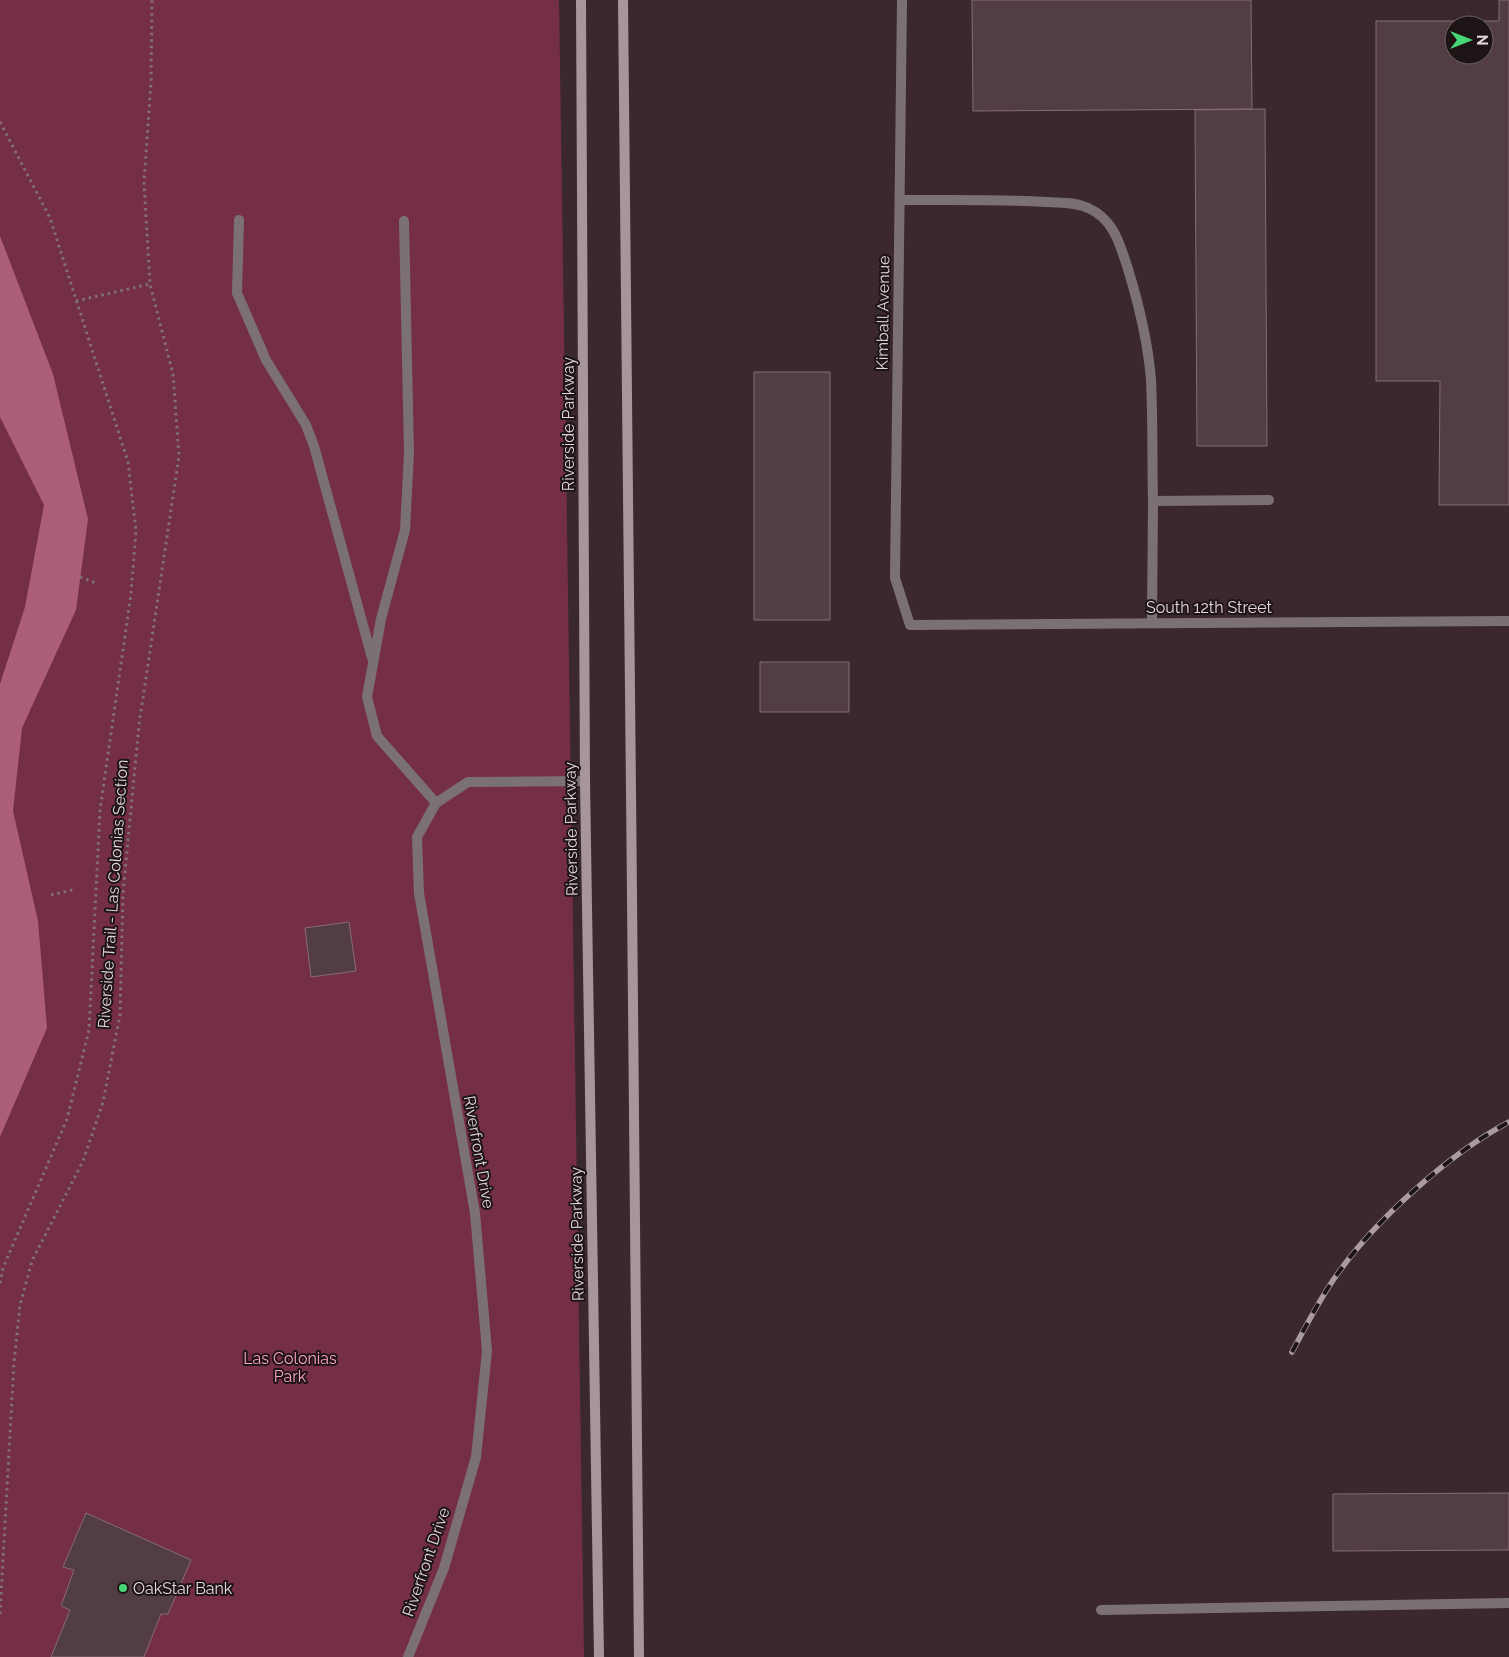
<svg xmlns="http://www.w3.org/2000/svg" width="1509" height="1657" font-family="Raleway,sans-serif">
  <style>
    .green { fill: #752e47 }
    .water { fill: #ad5e77 }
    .building { fill: #523d43; stroke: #846d73; fill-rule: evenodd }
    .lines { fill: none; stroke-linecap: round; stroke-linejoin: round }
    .path { stroke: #817075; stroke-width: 3; stroke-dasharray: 2.5 4; stroke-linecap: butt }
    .lane { stroke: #7b7173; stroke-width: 10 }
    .street { stroke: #7b7173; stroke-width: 10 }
    .secondary { stroke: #a6969a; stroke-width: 10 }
    .rail-casing { stroke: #aa9b9f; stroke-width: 5.5 }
    .rail { stroke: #1d1416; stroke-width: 4; stroke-dasharray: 11; stroke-linecap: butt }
    .poi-dot { fill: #48d778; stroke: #1d1416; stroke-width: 2 }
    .labels { text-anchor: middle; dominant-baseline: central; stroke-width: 4; stroke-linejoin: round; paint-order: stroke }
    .street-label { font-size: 16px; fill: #e4d7da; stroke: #1d1416 }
    .park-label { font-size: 16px; fill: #fca3bd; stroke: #1d1416 }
    .poi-label { font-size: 16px; fill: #e4d7da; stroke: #1d1416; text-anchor: start }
  </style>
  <rect width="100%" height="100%" fill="#3b282e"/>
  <path class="green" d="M0 0H559L584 1657H0Z"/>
  <path class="water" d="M0 236 53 374 88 519 76 610 22 728 13 811 38 921 47 1028 0 1137V684L25 607 44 505 0 417Z"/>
  <path class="building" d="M972 0H1251L1252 109 973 111Z
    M1499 0H1509V505H1439L1440 381H1376V21H1499ZM1454 25H1484V55H1454Z
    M1265 109 1267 446H1197L1195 110Z
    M754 372H830V620H754Z
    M760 662H849V712H760Z
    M349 922 356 971 311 977 305 928Z
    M1509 1493V1550L1333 1551V1494Z
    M86 1513 191 1560 168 1614H161L144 1657H51L70 1610 61 1606 74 1570 63 1567Z"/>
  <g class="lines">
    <path class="path" d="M0 122 50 218 128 462 136 531 131 594 100 810 89 1030 67 1119 3 1268 0 1284
      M76 301 150 284
      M80 577 96 583
      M51 895 76 889
      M0 1614 14 1362 20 1305 32 1261 83 1161 103 1102 120 1015 123 893 139 725 179 456 173 374 150 284 144 183 151 81 152 0"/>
    <path class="lane" d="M900 200C949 200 998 199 1047 202 1061 203 1076 202 1088 208 1114 219 1120 245 1128 269 1139 305 1148 342 1151 380 1153 420 1152 461 1153 501
      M239 220 237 293 266 360 306 425 314 446 372 658
      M404 221 409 453 405 530 381 619 367 697 377 736 436 803
      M1152 623 1153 501 1269 500
      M1101 1610 1509 1603"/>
    <path class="street" d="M902 0 895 578 910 625 1509 621
      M408 1657 444 1568 476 1457 487 1351 475 1213 419 893 417 837 436 803 468 782 585 781"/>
    <path class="secondary" d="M581 0 585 781 599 1657
      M623 0C630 552 633 1105 639 1657"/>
    <g class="rail-casing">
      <path id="rail" d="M1292 1352C1306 1326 1319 1300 1336 1276 1375 1220 1449 1154 1509 1122"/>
    </g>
    <use href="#rail" class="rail"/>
  </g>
  <circle class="poi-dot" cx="123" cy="1588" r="5"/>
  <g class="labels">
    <g class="street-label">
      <text transform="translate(883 313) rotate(-89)">Kimball Avenue</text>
      <text transform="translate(568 424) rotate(-90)">Riverside Parkway</text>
      <text x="1209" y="607">South 12th Street</text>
      <text transform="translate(571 829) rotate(-91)">Riverside Parkway</text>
      <text transform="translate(113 894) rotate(-86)">Riverside Trail - Las Colonias Section</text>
      <text transform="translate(479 1152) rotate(80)">Riverfront Drive</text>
      <text transform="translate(577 1234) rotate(-91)">Riverside Parkway</text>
      <text transform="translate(426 1562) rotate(-71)">Riverfront Drive</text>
    </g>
    <g class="park-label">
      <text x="290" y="1358">Las Colonias<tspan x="290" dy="18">Park</tspan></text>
    </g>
    <g class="poi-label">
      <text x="133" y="1588">OakStar Bank</text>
    </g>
  </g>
  <g transform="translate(1469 40) rotate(90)"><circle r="24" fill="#1d1416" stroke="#6d6264"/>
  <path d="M0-4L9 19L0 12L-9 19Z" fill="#48d778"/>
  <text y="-8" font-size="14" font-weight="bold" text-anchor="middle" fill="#e4d7da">N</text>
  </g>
</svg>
